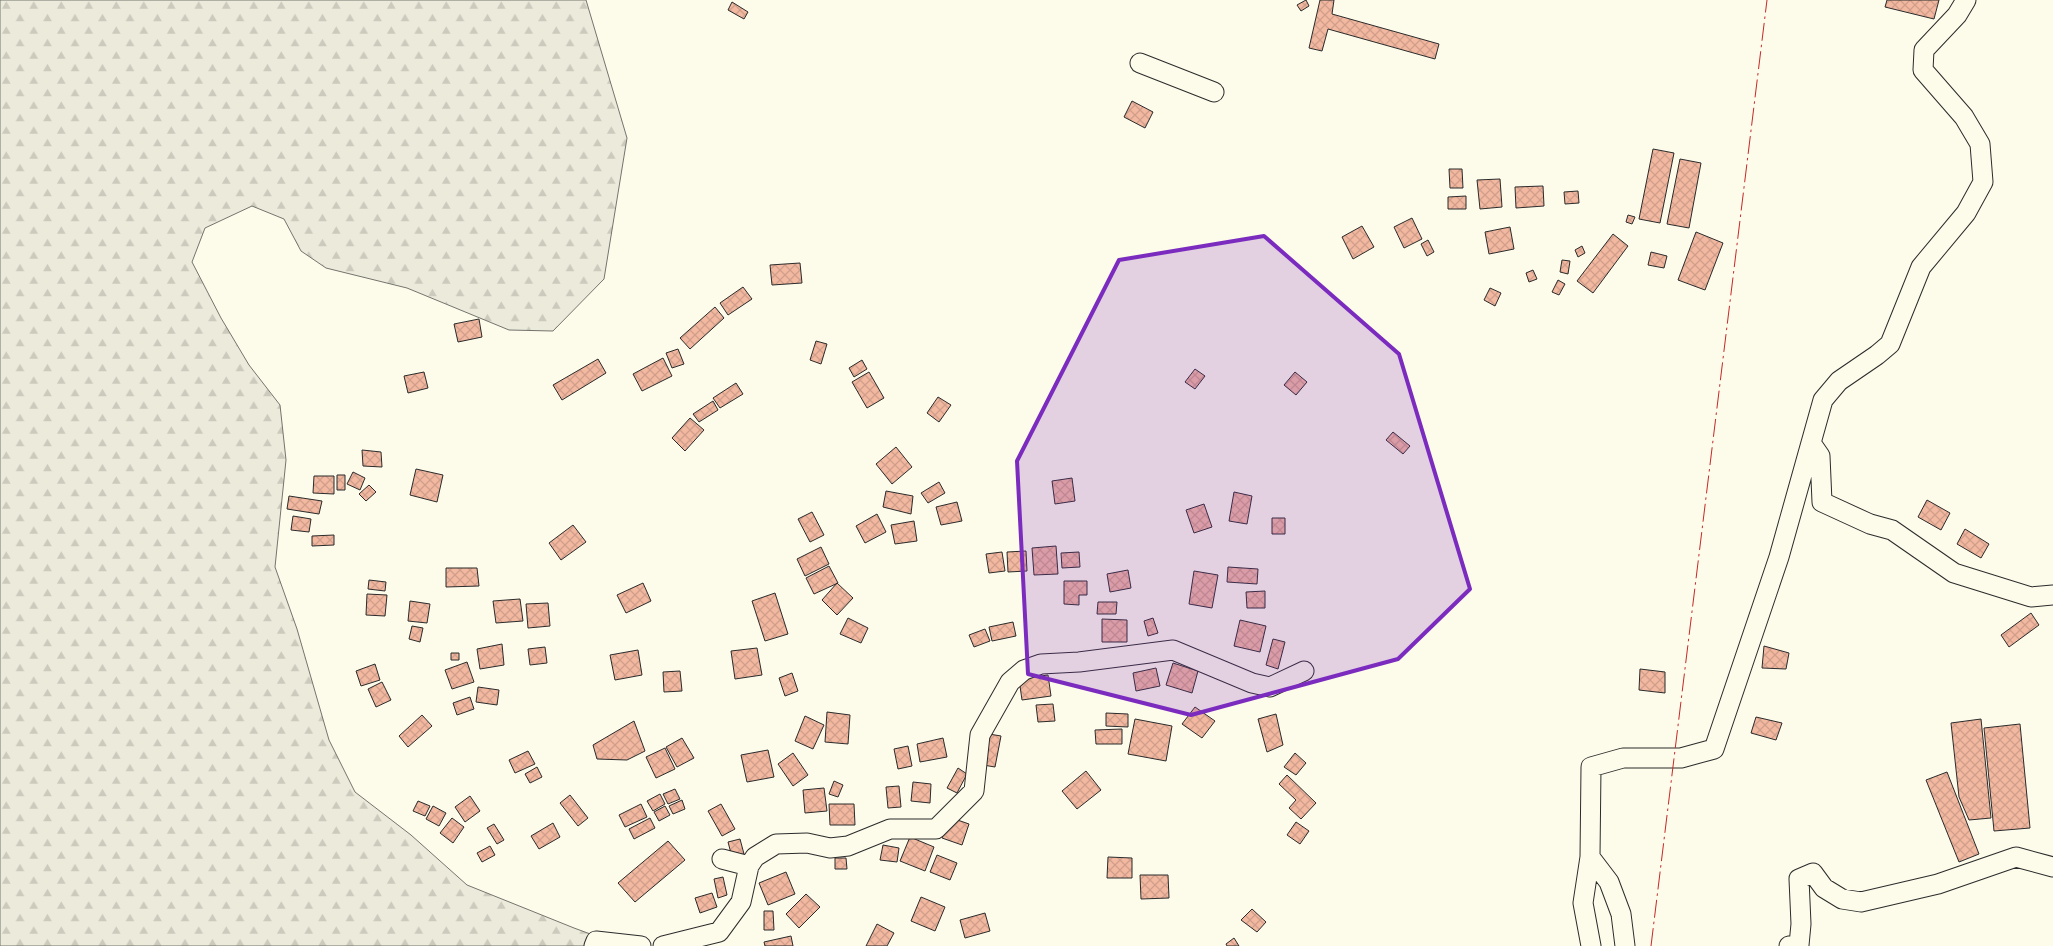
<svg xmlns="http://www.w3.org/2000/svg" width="2053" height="946" font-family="'Alegreya Sans',sans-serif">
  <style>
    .forest { fill: url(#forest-firs); stroke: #74746e }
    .building { fill: url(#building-cross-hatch); stroke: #2b2b2b }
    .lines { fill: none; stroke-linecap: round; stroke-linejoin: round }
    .minor-casing { stroke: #2b2b2b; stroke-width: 21 }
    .minor { stroke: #fdfbea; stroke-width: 19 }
    .power { stroke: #c62828; stroke-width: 1; stroke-dasharray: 18 4 2.5 4; stroke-linecap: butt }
    .marked { fill: #7b2cbf; fill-opacity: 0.2; stroke: #7b2cbf; stroke-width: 4; stroke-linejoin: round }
  </style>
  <defs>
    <pattern id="forest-firs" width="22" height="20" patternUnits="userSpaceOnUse" patternTransform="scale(1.25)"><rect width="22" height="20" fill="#ecebdb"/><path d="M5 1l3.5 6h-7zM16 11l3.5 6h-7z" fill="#cbcabc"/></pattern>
    <pattern id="building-cross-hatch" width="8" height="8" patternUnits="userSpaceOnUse" patternTransform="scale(1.25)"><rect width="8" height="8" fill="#f2b8a0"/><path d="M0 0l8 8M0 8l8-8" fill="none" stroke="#d09e8a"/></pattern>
  </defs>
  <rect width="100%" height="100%" fill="#fdfbea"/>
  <path class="forest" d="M0 0H586L627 138 604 279 553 331 509 330 407 288 326 268 301 251 284 219 252 206 205 228 192 262 221 318 249 365 280 405 286 460 275 567 297 629 329 740 355 792 411 835 467 885 574 928 623 946H0Z"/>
  <path class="building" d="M1306 0 1309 6 1301 11 1297 5Z
    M1320 0H1334L1332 14 1439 44 1435 59 1328 29 1322 51 1309 48Z
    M1887 0H1939L1934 19 1885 7Z
    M732 2 748 12 744 19 728 10Z
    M1132 101 1153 112 1145 128 1124 117Z
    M1653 149 1674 153 1660 223 1639 219Z
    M1680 159 1701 163 1689 228 1667 224Z
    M1449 169H1462L1463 188H1450Z
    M1500 179 1502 207 1480 209 1477 180Z
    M1543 186 1544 206 1516 208 1515 187Z
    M1578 191 1579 203 1565 204 1564 192Z
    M1466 196V209H1448V197Z
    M1628 215 1635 217 1632 224 1626 222Z
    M1412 218 1422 239 1404 248 1394 227Z
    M1362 226 1374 247 1353 259 1342 237Z
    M1510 227 1514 249 1489 254 1485 232Z
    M1696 232 1723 243 1705 290 1678 280Z
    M1613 234 1628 246 1593 293 1577 281Z
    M1428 240 1434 252 1427 256 1421 244Z
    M1582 246 1585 253 1578 257 1575 250Z
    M1651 252 1667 256 1664 268 1648 265Z
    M1562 260 1570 261 1568 274 1560 272Z
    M800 263 802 283 772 285 770 265Z
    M1533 270 1537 279 1529 282 1526 273Z
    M1558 280 1565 284 1559 295 1552 292Z
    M743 287 752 299 728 315 720 303Z
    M1490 288 1501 293 1495 306 1484 300Z
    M715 307 724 318 690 349 680 338Z
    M479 319 482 337 458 342 454 324Z
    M816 341 827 344 821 364 810 360Z
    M678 349 684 364 672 368 666 353Z
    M663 358 672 376 642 391 633 374Z
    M598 359 606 373 562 400 553 385Z
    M862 360 867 369 854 377 849 368Z
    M1195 369 1205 376 1195 389 1185 382Z
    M424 372 428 388 408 393 404 376Z
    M869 372 884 398 867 408 852 382Z
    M1295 372 1307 382 1296 395 1284 385Z
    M736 383 743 394 720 408 713 398Z
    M938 397 951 405 939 422 927 413Z
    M713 401 718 410 699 422 693 414Z
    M690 418 704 430 685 451 672 438Z
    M1393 432 1410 446 1403 454 1386 440Z
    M896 447 912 467 892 484 876 464Z
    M362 450 381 452 382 467 363 466Z
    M416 469 443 475 437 502 410 495Z
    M353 472 365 478 360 490 347 484Z
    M337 475H345V490H337Z
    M314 476H334V494L313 493Z
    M1072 478 1075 501 1055 504 1052 481Z
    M939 482 945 493 928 503 921 493Z
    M369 485 376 492 366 501 359 494Z
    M886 491 913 496 911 514 883 507Z
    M1234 492 1252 496 1247 524 1229 521Z
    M289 496 322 501 319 514 287 509Z
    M1927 500 1950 513 1941 530 1918 517Z
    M957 502 962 521 941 525 936 507Z
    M1204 504 1212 527 1194 533 1186 510Z
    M812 512 824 535 810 542 798 519Z
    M877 514 886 532 865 543 856 526Z
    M293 516 311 519 309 532 291 530Z
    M1272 518H1285V534H1272Z
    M914 521 917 541 895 544 891 525Z
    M573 525 586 542 561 560 549 543Z
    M1965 529 1989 544 1981 558 1957 544Z
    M334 535V545L312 546V536Z
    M1056 546 1058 574 1034 575 1032 548Z
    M821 547 829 564 805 576 797 559Z
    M1026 551 1027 571 1008 572 1007 552Z
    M1002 552 1005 571 989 573 986 554Z
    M1079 552 1080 567 1062 568 1061 553Z
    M829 566 838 583 814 594 806 578Z
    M1228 567 1258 569 1257 584 1227 582Z
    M446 568H477L479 586 446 587Z
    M1128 570 1131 588 1110 592 1107 574Z
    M1194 571 1218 575 1212 608 1189 604Z
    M369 580 386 582 385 591 368 589Z
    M1064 581H1087V595H1079V605L1064 604Z
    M643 583 651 601 626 613 617 595Z
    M837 583 853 598 837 615 822 600Z
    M1265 591V608H1247L1246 592Z
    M775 593 788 634 765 641 752 601Z
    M367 594 387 595 385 616 366 615Z
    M520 599 523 621 496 623 493 601Z
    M410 601 430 604 427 623 408 621Z
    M1098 602H1117L1116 614H1097Z
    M548 603 550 626 528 628 526 604Z
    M2031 613 2039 625 2009 647 2001 635Z
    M848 618 868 628 861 643 840 634Z
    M1153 618 1158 633 1148 636 1144 621Z
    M1102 619 1127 620V642H1102Z
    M1240 620 1266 626 1260 652 1234 646Z
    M1013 622 1016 636 992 641 989 627Z
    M412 626 423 628 420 642 409 639Z
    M985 629 990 641 974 647 969 635Z
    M1273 639 1285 642 1278 669 1266 665Z
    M502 644 504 665 480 669 477 649Z
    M1764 646 1789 653 1786 669 1762 668Z
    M545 647 547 663 530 665 528 649Z
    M757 648 762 675 735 679 731 651Z
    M638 650 642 675 615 680 610 655Z
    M451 653H459V660H451Z
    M467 662 474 682 452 689 445 670Z
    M1173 663 1198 671 1192 693 1166 685Z
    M375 664 380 680 361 686 356 671Z
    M1156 668 1160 686 1136 691 1133 673Z
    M1640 669 1665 672V693L1639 690Z
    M680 671 682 691 664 692 663 672Z
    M792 673 798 691 785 696 779 678Z
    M1048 675 1051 696 1022 700 1019 679Z
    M382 682 391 700 376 707 368 689Z
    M478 687 499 690 497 705 476 702Z
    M470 697 474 709 457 715 453 703Z
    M1053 704 1055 721 1038 722 1036 705Z
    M1195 707 1215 721 1202 738 1182 724Z
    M827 712 850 715 848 744 825 742Z
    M1106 713 1128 714V727L1106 726Z
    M1276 714 1283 745 1267 752 1258 719Z
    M422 715 432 726 408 747 399 736Z
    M805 716 824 725 813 749 795 741Z
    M1756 717 1782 723 1776 740 1751 733Z
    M1135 719 1172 726 1166 761 1128 754Z
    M1981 719 1991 818 1969 820 1959 797 1951 723Z
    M634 721 645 751 627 760 597 759 593 745Z
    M2020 724 2030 828 1994 831 1984 728Z
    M1122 729V744H1096L1095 730Z
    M989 734 1001 736 995 767 983 765Z
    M682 738 694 758 677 767 666 747Z
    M943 738 947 757 920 762 917 744Z
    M908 746 912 766 898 769 894 749Z
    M665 748 675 769 656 778 646 757Z
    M768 750 774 777 747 782 741 755Z
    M528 751 535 764 515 773 509 760Z
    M793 753 808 775 793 786 778 764Z
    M1295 753 1306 763 1296 775 1284 767Z
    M537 767 542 777 530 783 525 774Z
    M958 768 967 774 957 793 947 788Z
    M1086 771 1101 790 1077 809 1062 791Z
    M1947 772 1979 854 1959 862 1926 780Z
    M1287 775 1316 803 1301 819 1289 808 1296 800 1279 784Z
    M834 781 843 785 838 797 829 794Z
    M913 782 931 784 930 803 911 801Z
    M899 786 901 807 888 808 886 787Z
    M824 788 827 811 805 813 803 790Z
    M675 789 680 799 668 804 663 794Z
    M660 794 665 804 653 811 647 801Z
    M570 795 588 818 578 826 560 803Z
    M470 796 480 811 465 822 455 807Z
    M682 800 685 809 673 814 669 806Z
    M418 801 430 806 425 816 413 811Z
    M641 804 647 817 625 827 619 815Z
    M721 804 735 829 722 836 708 811Z
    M829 804H854L855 825H830Z
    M433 806 446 813 439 826 426 819Z
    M665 806 670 815 659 821 654 812Z
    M949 817 969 824 962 845 942 838Z
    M452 818 464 827 453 843 440 833Z
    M650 818 655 828 634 839 629 829Z
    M1296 822 1309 831 1300 844 1287 835Z
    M553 823 560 837 539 849 531 836Z
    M494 824 504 840 497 844 487 828Z
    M910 837 934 847 925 871 900 861Z
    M740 839 744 854 732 857 728 842Z
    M668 841 685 860 635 902 618 883Z
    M883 845 899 848 897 862 880 860Z
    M490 846 495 855 482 862 477 853Z
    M937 855 957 863 950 880 930 872Z
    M1108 857 1132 858V878H1107Z
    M835 858H846L847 869H835Z
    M786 872 795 894 768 905 759 883Z
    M1140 875H1168L1169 898 1141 899Z
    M723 877 727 895 718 898 714 879Z
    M712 893 717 907 700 913 695 898Z
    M806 894 820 907 799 928 786 914Z
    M921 897 945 907 935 931 911 921Z
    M1252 909 1266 922 1257 932 1241 920Z
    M764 911H773L774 930H764Z
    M985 913 990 931 965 938 960 920Z
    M877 924 894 933 887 946H866Z
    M791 936 793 946H765L764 942Z
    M1234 938 1239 946H1227L1226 944Z"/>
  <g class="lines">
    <g class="minor-casing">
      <path id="minor" d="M1140 63 1214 92
        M1811 443 1820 456 1822 502 1870 524 1892 530 1954 573 2031 597 2053 595
        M1590 857 1609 882 1621 914 1625 946
        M722 859 749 866
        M594 946 596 941 641 946
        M663 946 719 932 741 902 749 866 755 857 776 844 807 843 830 848 848 846 890 829H936L974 791 980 735 1010 682 1024 670 1041 664 1079 662 1173 650 1252 683 1270 687 1304 671
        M1591 946 1583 903 1590 857 1591 767 1623 758H1681L1714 749 1779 557 1823 400 1839 381 1877 355 1890 344 1921 267 1966 213 1983 182 1980 144 1964 117 1923 70 1924 50 1957 15 1966 0
        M1789 946 1799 945 1801 924 1799 879 1813 873 1824 888 1842 899 1861 902 1938 884 2016 857 2053 867"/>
    </g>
    <use href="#minor" class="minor"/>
    <path class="power" d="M1651 946 1767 0"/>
  </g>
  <path class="marked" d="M1264 236 1399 354 1470 589 1398 659 1191 715 1028 674 1017 461 1119 260Z"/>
</svg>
